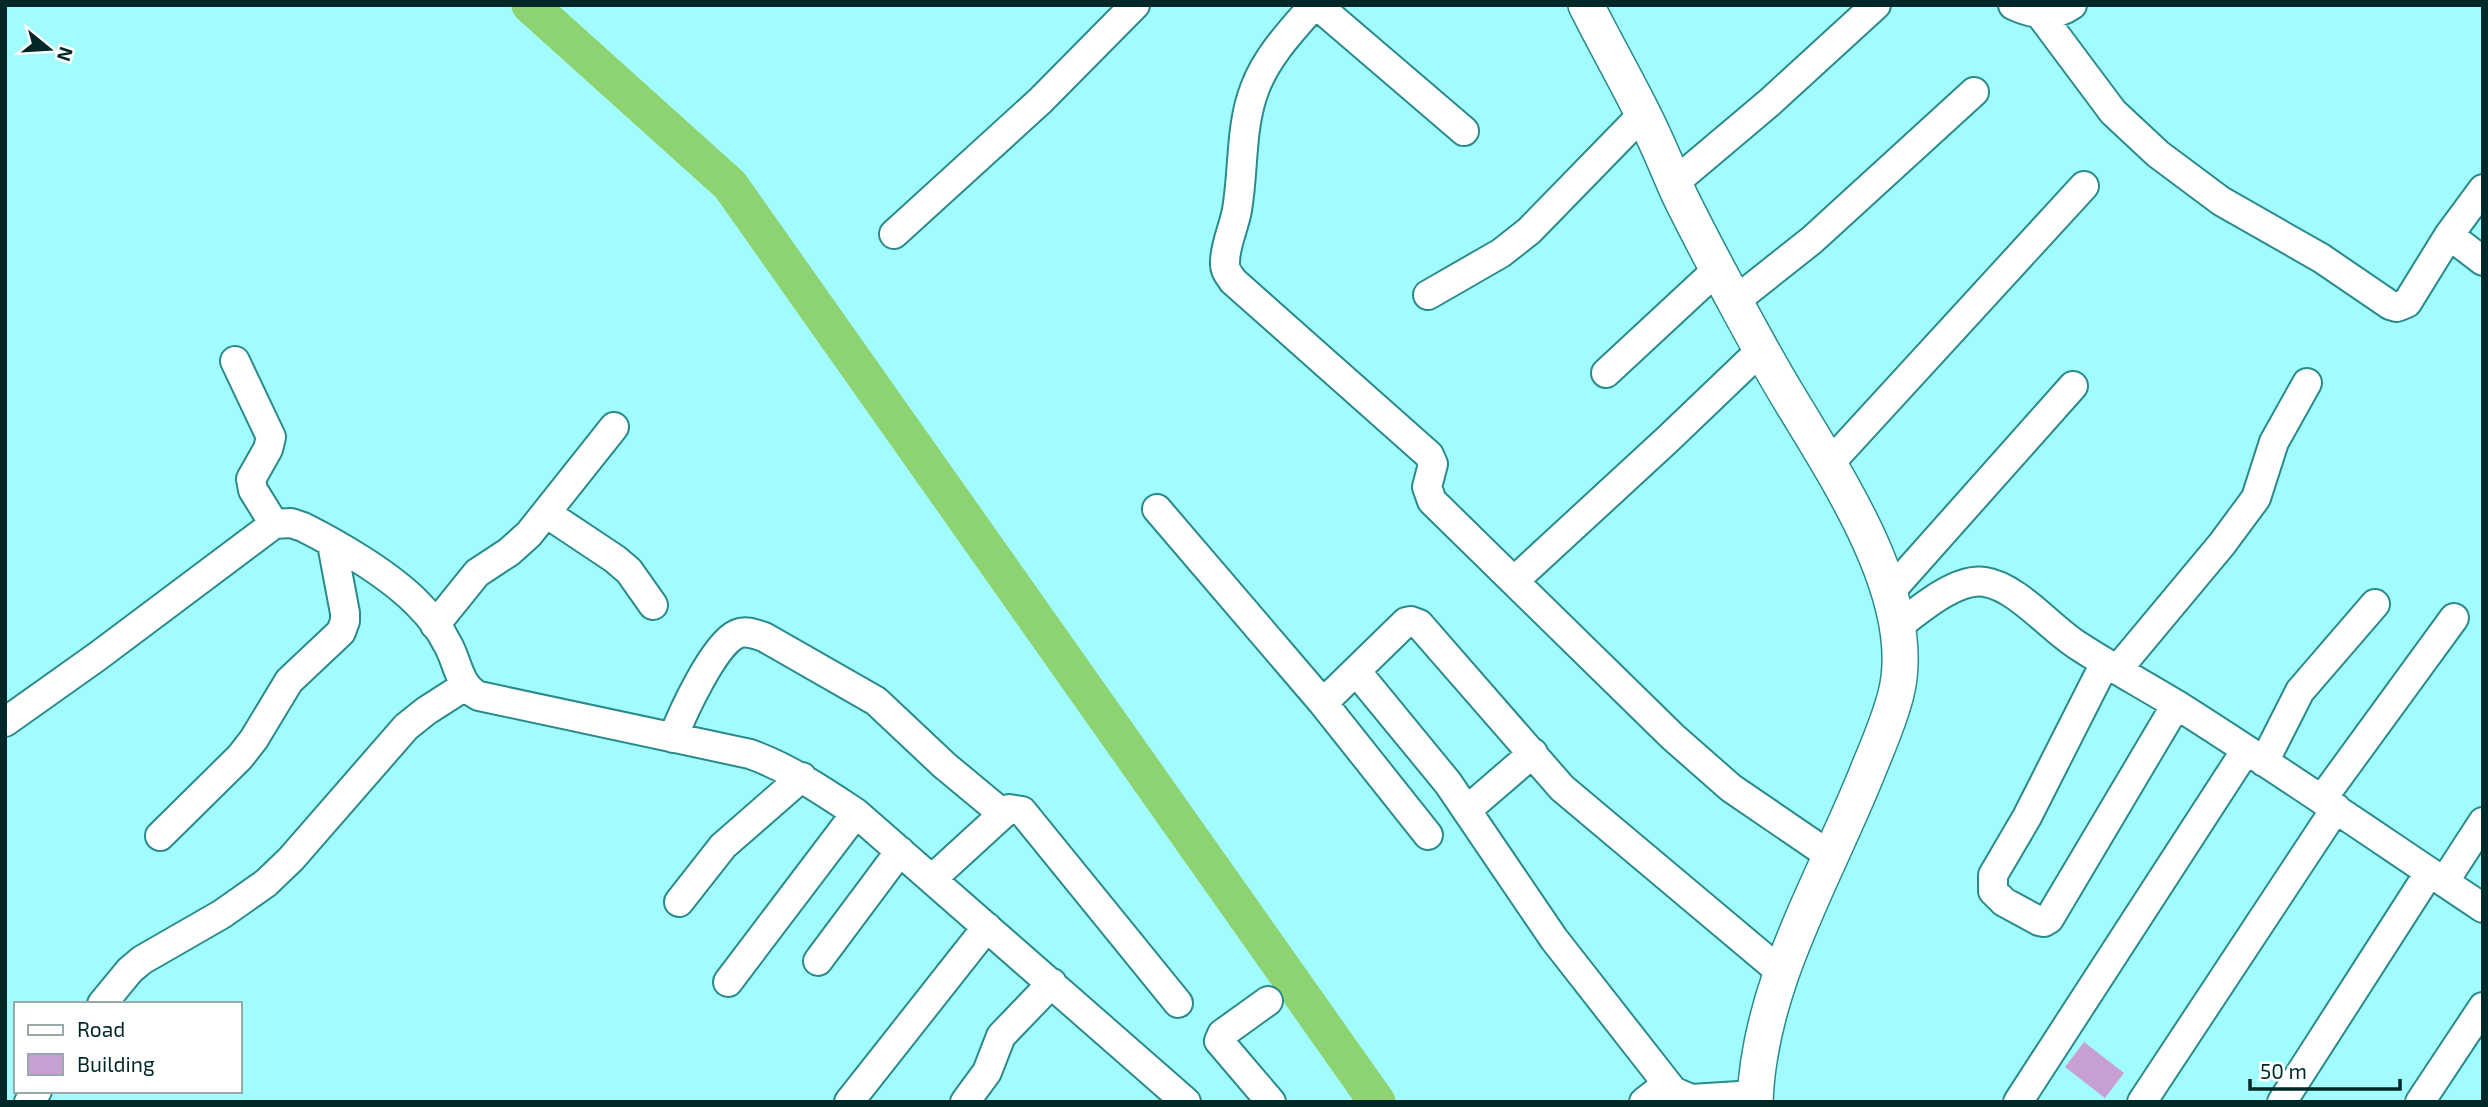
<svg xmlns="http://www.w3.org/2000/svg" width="2488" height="1107" font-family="'Exo 2',sans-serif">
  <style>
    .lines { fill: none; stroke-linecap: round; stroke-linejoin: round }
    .river { stroke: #8dd371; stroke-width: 37 }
    .building { fill: #c69fd4 }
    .minor-casing { stroke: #2a8a8c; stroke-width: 32 }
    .major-casing { stroke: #2a8a8c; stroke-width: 38 }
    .minor { stroke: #fff; stroke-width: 28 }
    .major { stroke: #fff; stroke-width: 35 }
  </style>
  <rect width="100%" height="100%" fill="#a2fcfd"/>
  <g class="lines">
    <path class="river" d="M530 5 730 185 1377 1102"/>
  </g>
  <path class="building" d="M2084 1042 2124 1073 2105 1098 2065 1067Z"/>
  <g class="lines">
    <g class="minor-casing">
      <path id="minor" d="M1314 5C1292 30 1267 56 1255 88 1240 126 1244 169 1237 210 1234 227 1225 245 1225 262 1224 270 1229 275 1233 281L1429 455 1433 464 1427 487 1432 501 1673 737 1731 788 1832 857
        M1317 5 1464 131
        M2013 5C2032 14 2054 18 2072 5
        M2039 13 2113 112 2158 154 2221 201 2321 258 2390 305 2397 307 2407 303 2449 235 2483 189
        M1674 183 1770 102 1876 5
        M894 234 1040 101 1135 5
        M2449 235 2483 261
        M1428 295 1501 253 1529 231 1643 114
        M1735 301 1812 240 1974 92
        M235 361 271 437 268 449 251 479 253 490 274 524
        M1606 373 1718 269
        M1829 464 2084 186
        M1157 509 1323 703 1428 835
        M546 513 615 559 629 571 653 605
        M1514 581 1668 439 1761 350
        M1888 594 2073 386
        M435 625 477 573 509 552 529 534 614 427
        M1897 627C1919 610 1957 577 1985 582 2017 587 2049 627 2077 645 2109 666 2144 685 2177 705 2280 770 2381 840 2483 908
        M2105 663 2027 817 1993 875V891L2004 902 2039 921 2044 922 2049 919 2176 705
        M2117 670 2222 544 2256 498 2274 442 2307 383
        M1356 671 1448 783 1554 939 1673 1091 1691 1099 1755 1095
        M1323 703 1406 622 1411 621 1419 624 1562 788 1781 972
        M5 722 98 656 274 524 291 523 303 527C339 545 390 575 418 604 429 615 440 629 447 643 458 661 458 686 479 696L750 754C789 768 821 790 856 813L1186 1102
        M673 738C682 714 714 644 737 634 746 630 755 634 764 637L876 701 944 765 1003 814
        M2264 762 2300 691 2375 604
        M2322 799 2454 618
        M1467 810 1533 753
        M160 836 240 757 254 739 289 681 341 632 345 621V613L332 544
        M932 879 1003 814 1009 809 1022 811 1178 1003
        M2444 882 2483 822
        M679 902 723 846 802 777
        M818 961 900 851
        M728 982 856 813
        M1268 1001 1222 1034 1219 1041 1271 1102
        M102 1004 130 970 142 960 222 914 266 883 291 859 406 727 426 711 465 686
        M29 1102 37 1091
        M849 1102 987 927
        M965 1102 987 1072 1001 1036 1052 983
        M1644 1102 1667 1084
        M2018 1102 2246 750
        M2142 1102 2336 808
        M2282 1102 2429 873
        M2420 1102 2483 1007"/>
    </g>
    <g class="major-casing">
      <path id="major" d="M1586 5C1604 41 1624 76 1642 112 1656 139 1667 167 1679 194 1694 225 1710 255 1726 285 1746 322 1766 360 1788 396 1835 475 1920 598 1896 694 1889 722 1877 748 1867 773 1824 880 1759 985 1755 1102"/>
    </g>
    <use href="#minor" class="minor"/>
    <use href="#major" class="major"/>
  </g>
  <rect width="2488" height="1107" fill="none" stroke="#002829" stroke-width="14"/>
  <rect x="14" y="1002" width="228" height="91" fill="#ffffff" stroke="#99a9a9" stroke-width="2"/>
  <rect x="28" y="1025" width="35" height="10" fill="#ffffff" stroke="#99a9a9" stroke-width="2"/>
  <text x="77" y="1037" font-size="21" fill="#002829">Road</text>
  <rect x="28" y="1054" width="35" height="21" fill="#c69fd4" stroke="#99a9a9" stroke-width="2"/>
  <text x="77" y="1072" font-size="21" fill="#002829">Building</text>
  <g transform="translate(49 49) rotate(108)" stroke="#ffffff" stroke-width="5" paint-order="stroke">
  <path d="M0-5L12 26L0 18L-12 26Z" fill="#002829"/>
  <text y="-10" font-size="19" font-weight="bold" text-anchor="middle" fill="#002829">N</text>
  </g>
  <path d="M2250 1079v10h150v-10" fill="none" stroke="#002829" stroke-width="3.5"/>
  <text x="2260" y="1079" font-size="21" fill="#002829" stroke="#ffffff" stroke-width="5" paint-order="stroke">50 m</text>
</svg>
